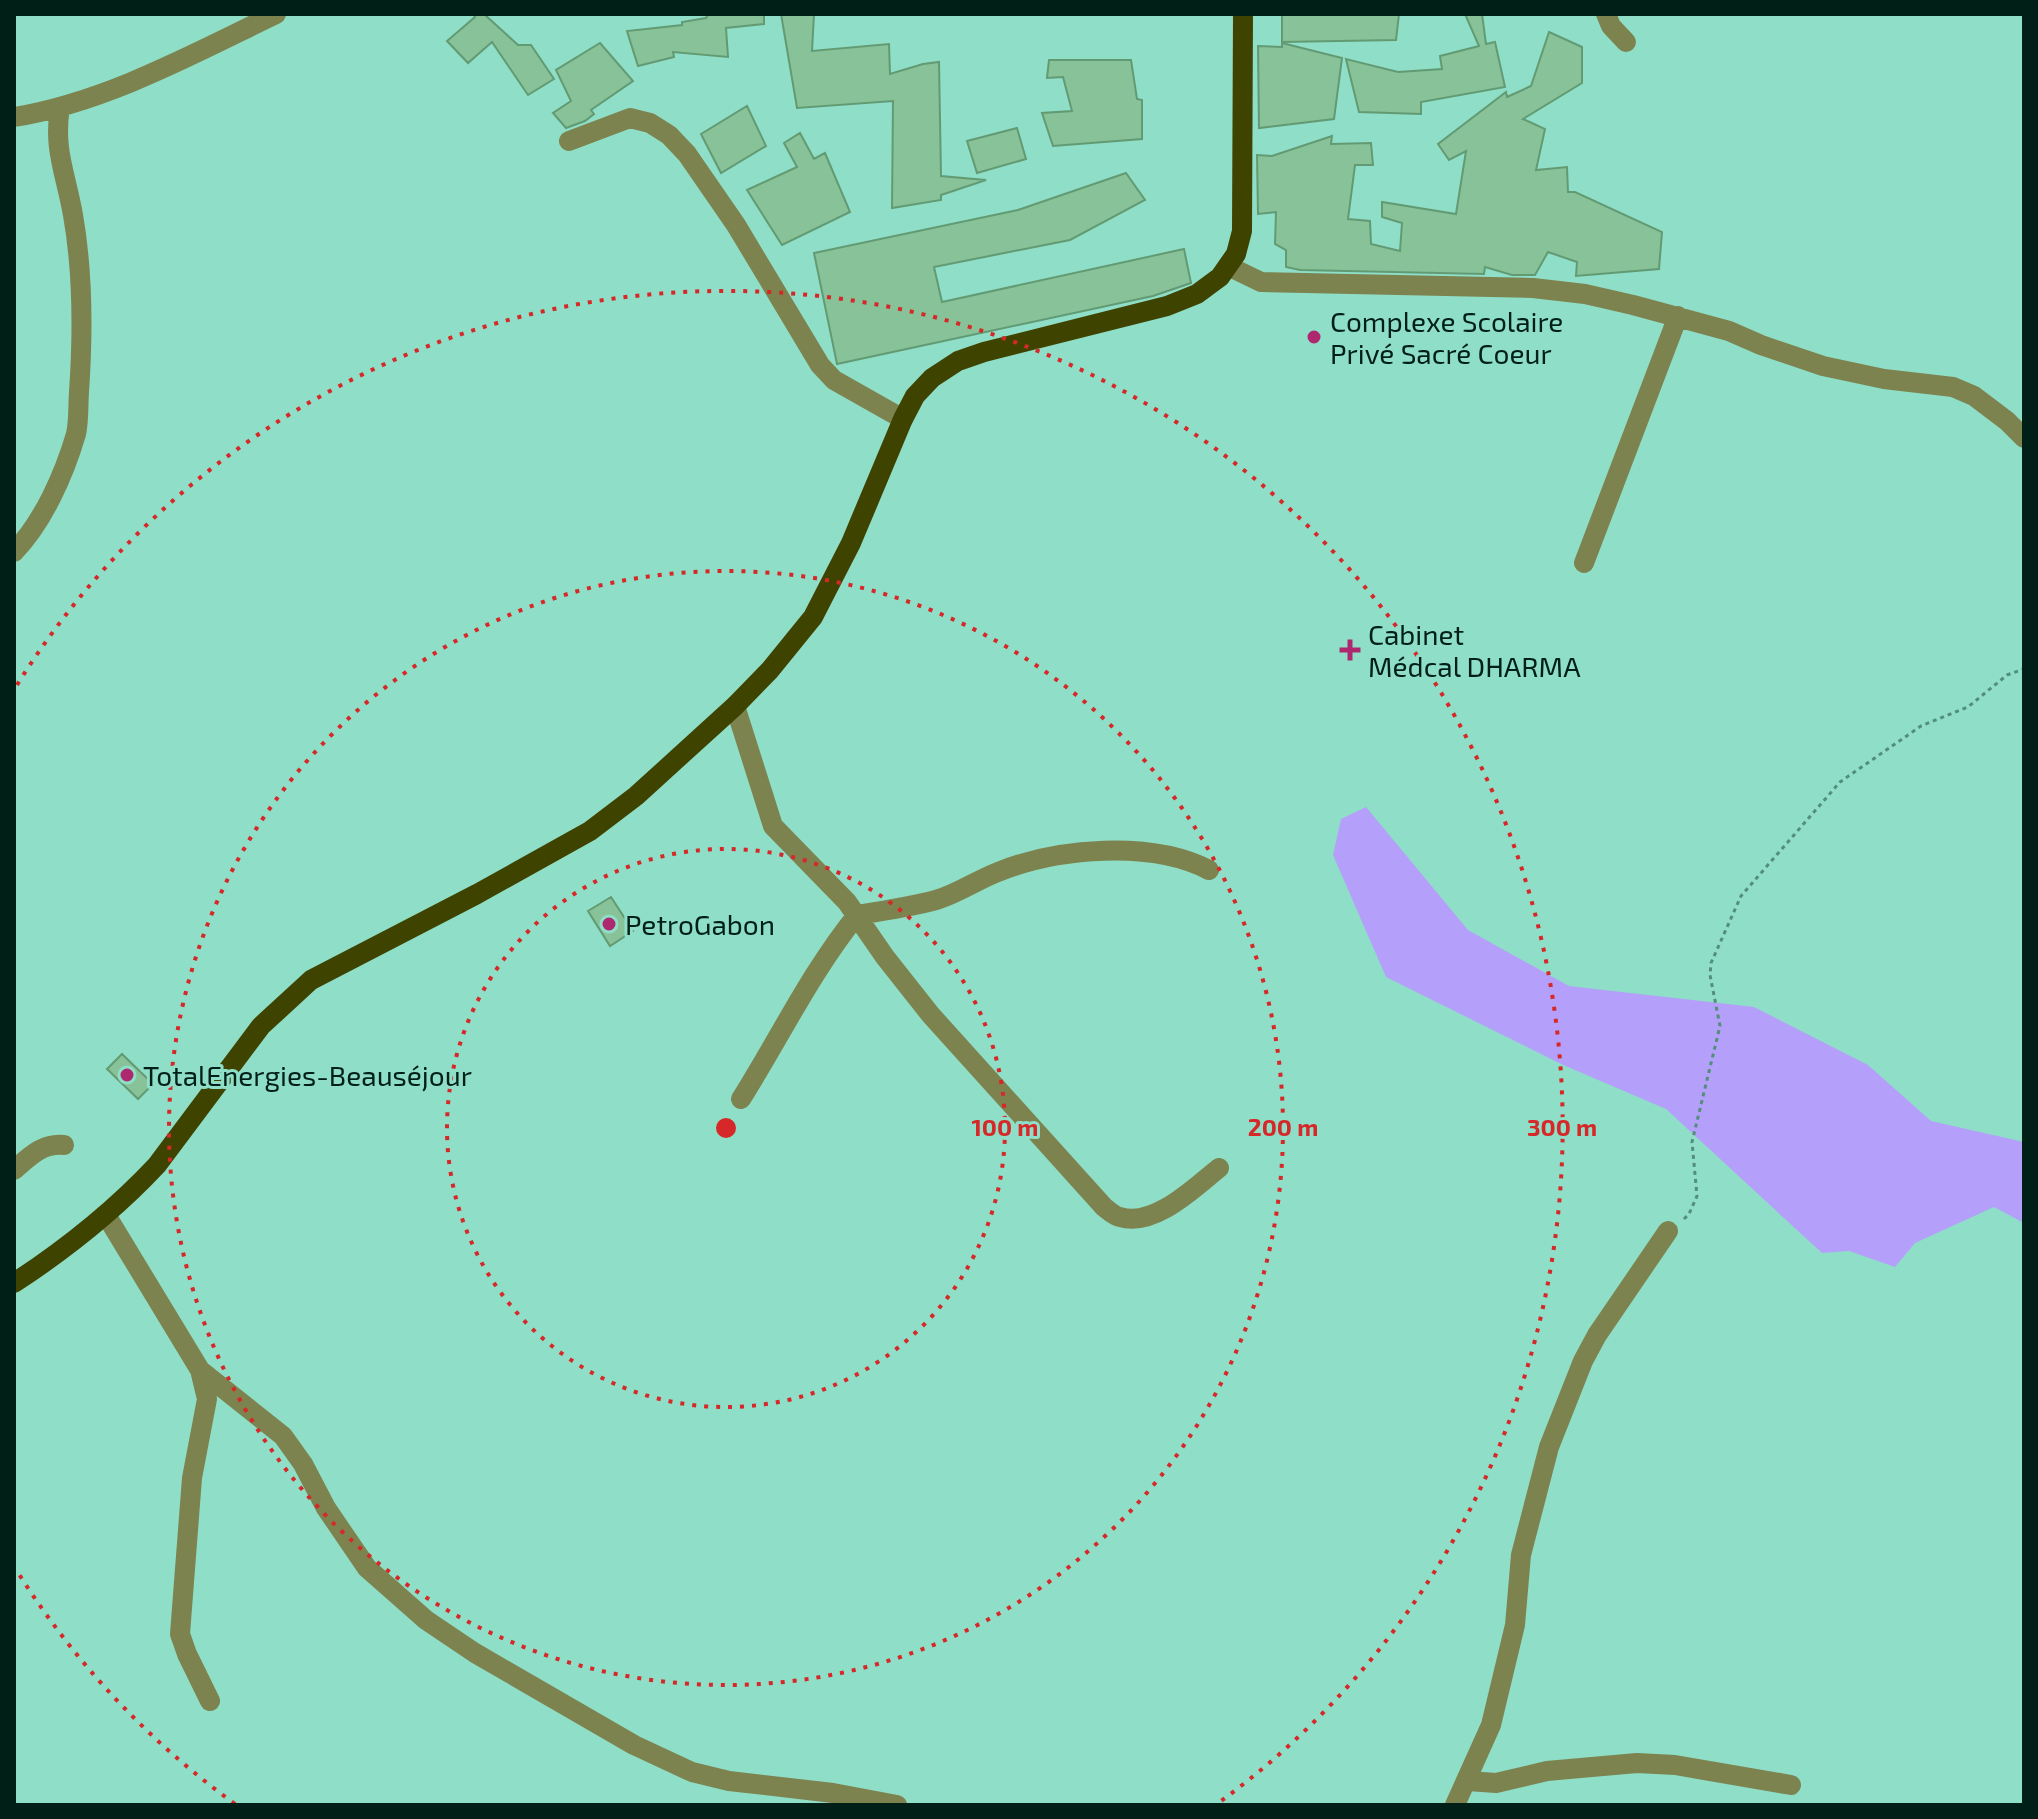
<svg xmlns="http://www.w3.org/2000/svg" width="2038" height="1819" font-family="'Exo 2',sans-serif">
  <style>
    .water { fill: #b4a0fa }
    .building { fill: #87c298; stroke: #629b73; stroke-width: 2 }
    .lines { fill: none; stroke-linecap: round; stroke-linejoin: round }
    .path { stroke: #538e7d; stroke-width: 3; stroke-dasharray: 4 4; stroke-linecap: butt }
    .minor { stroke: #7d834f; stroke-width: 20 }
    .major { stroke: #3f4300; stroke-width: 20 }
    .ring { fill: none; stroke: #d62828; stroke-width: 4; stroke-dasharray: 4 8 }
    .poi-dot { fill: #ae286f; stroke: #8fdec7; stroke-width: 3 }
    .labels { text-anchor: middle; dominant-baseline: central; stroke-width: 6; stroke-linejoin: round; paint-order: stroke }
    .poi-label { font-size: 28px; fill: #001f17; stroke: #8fdec7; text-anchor: start }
    .centre { fill: #d62828; stroke: #8fdec7; stroke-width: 4 }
    .ring-label { font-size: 24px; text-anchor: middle; font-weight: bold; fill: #d62828; stroke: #8fdec7; stroke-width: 6; stroke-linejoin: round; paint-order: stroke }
  </style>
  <rect width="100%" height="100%" fill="#8fdec7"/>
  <path class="water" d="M1366 807 1468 930 1569 986 1754 1007 1868 1065 1931 1121 2024 1142V1223L1994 1207 1915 1243 1895 1267 1849 1251 1822 1253 1666 1109 1561 1064 1386 977 1333 855 1341 819Z"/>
  <path class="building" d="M473 14H484L518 45H531L554 79 528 95 492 42 468 63 447 41 475 17Z
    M708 14H764V24L726 28 728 57 673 52 674 57 638 66 627 31 682 25V22L706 18Z
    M781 14H814L812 51 889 44 890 74 923 64 939 62 941 176 986 180 941 195V200L892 208 893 101 797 108Z
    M1282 14H1399L1396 40 1282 42Z
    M1465 14H1482L1486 44 1495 42 1505 87 1421 102V114L1359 112 1346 59 1398 72 1442 69 1440 56 1479 46Z
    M1549 32 1582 47V83L1523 119 1545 129 1536 170 1567 167 1568 192H1575L1662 232 1659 269 1576 276 1577 262 1548 252 1535 275H1512L1485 267 1484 274 1300 270 1286 267V250L1275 244 1276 212 1258 214 1257 155 1272 156 1332 136 1331 144 1371 143 1373 165H1355L1348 219 1370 221 1371 244 1400 251 1402 223 1382 217V202L1456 214 1466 151 1449 160 1438 144 1506 92 1507 97 1531 86Z
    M600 43 633 81 591 110 594 114 585 121 566 128 553 113 571 101 556 70Z
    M1282 43 1342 58 1334 119 1259 128 1258 46 1282 47Z
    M1049 60H1131L1137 99 1142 100V139L1053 146 1042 113 1072 111 1063 77 1047 78Z
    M747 106 766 146 721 173 701 134Z
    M1017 128 1026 159 977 173 967 141Z
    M800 133 814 159 825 153 850 212 782 245 747 190 797 167 784 143Z
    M1126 173 1145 200 1070 240 934 267 942 302 1184 249 1191 283 1153 296 837 364 814 253 1018 210Z
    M611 897 633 931 610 946 588 911Z
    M122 1054 153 1084 138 1099 107 1069Z"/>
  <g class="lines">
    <path class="path" d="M1684 1219 1689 1214 1697 1196 1692 1142 1720 1026 1710 975 1711 963 1741 896 1840 782 1921 726 1968 707 2007 675 2024 669"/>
    <path class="minor" d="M1606 14 1611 26 1626 42
      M14 117C106 102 193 54 276 14
      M569 141 630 118 650 123 669 135 687 154 736 225 820 365 834 380 903 419
      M1228 266 1261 282 1533 288 1585 294 1633 305 1729 331 1761 345 1823 366 1884 379 1953 387 1974 396 2007 421 2024 438
      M14 552C43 522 64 475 76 434 79 421 78 405 79 392 83 334 83 272 73 215 66 174 53 150 60 107
      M1584 563 1678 316
      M735 706 773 826 847 902 885 957 930 1014 1104 1207C1108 1210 1114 1216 1120 1217 1154 1228 1195 1187 1219 1168
      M741 1099C780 1037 811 972 857 915 883 911 910 907 936 900 957 894 977 880 998 872 1057 848 1151 840 1209 870
      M14 1170C30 1156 42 1143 64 1145
      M106 1215 200 1370 283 1436 303 1464 326 1508 367 1568 426 1620 475 1653 634 1745 692 1772 729 1781 833 1793 897 1805
      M200 1370 207 1399 192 1478 180 1634 187 1654 210 1701
      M1468 1781 1496 1783 1547 1771 1637 1763 1675 1765 1791 1785
      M1455 1805 1491 1725 1515 1625 1521 1555 1549 1447 1583 1361 1597 1335 1668 1231"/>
    <path class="major" d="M14 1283C66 1249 114 1211 157 1165L261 1026 311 980 477 894 590 831 636 796 735 706 770 670 813 617 851 543 903 419 915 396 932 378 958 361 984 352 1167 306 1197 294 1220 277 1236 254 1242 231 1243 14"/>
  </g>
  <g class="ring">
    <circle cx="726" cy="1128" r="279"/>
    <circle cx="726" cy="1128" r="557"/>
    <path d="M235 1804A836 836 0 0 1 17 1571M17 685A836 836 0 1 1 1217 1804"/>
  </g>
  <g class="poi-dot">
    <circle cx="1314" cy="337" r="8"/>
    <path d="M1346 638h8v8h8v8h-8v8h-8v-8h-8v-8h8z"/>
    <circle cx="609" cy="924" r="8"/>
    <circle cx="127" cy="1075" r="8"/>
  </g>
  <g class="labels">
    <g class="poi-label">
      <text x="1330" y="321">Complexe Scolaire<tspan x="1330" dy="32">Privé Sacré Coeur</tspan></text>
      <text x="1368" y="634">Cabinet<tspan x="1368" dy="32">Médcal DHARMA</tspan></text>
      <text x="625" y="924">PetroGabon</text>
      <text x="143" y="1075">TotalEnergies-Beauséjour</text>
    </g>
  </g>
  <circle cx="726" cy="1128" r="12" class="centre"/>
  <g class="ring-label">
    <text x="1005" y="1136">100 m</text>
    <text x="1283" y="1136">200 m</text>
    <text x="1562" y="1136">300 m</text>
  </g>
  <rect width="2038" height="1819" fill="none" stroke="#001f17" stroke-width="32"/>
</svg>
